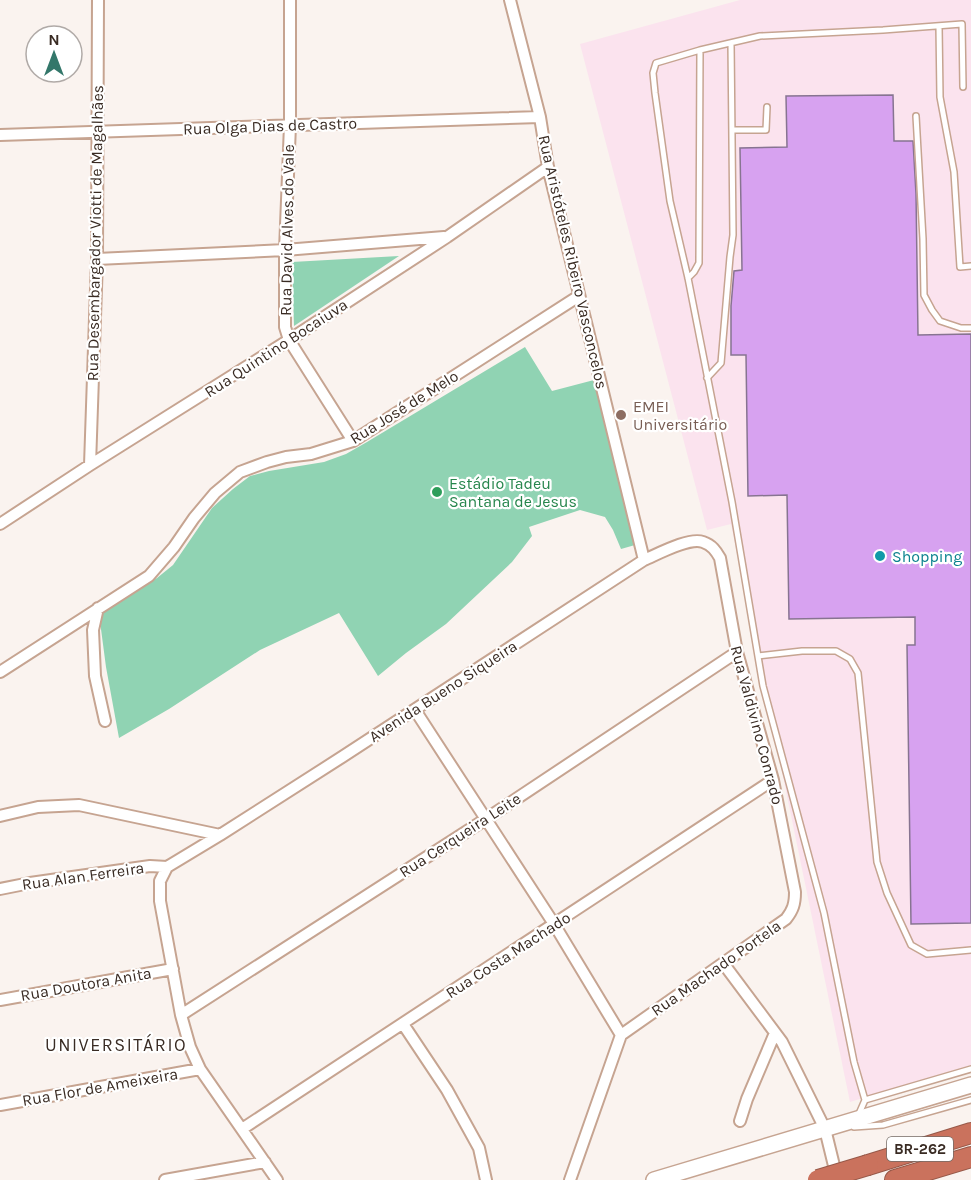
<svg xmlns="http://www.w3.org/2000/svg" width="971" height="1180" font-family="Karla,sans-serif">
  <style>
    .industrial { fill: #fbe3ee }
    .green { fill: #90d3b3 }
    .building { fill: #d7a2f0; stroke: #877491; stroke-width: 1.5 }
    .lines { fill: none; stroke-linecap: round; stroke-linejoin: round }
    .lane-casing { stroke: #c6a491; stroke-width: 8 }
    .street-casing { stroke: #c6a491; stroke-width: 14 }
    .secondary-casing { stroke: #c6a491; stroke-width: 18 }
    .highway-casing { stroke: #975949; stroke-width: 22 }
    .lane { stroke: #fff; stroke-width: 5 }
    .street { stroke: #fff; stroke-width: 10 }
    .secondary { stroke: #fff; stroke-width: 15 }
    .highway { stroke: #ca725d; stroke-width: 20 }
    .highway-bridge-casing { stroke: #975949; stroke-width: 22; stroke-linecap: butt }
    .highway-bridge { stroke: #ca725d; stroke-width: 20 }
    .education-dot { fill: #8d6e63; stroke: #fff; stroke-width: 2 }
    .leisure-dot { fill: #2e9e5b; stroke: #fff; stroke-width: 2 }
    .culture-dot { fill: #0f9aa8; stroke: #fff; stroke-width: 2 }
    .labels { text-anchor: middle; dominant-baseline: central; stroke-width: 4.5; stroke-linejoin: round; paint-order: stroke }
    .shield { fill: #fff; stroke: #746b65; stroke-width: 1.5 }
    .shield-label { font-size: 15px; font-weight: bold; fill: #392b23 }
    .street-label { font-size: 16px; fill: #392b23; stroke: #fff }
    .education-label { font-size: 16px; fill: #785e54; stroke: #fff; text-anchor: start }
    .leisure-label { font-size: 16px; fill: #27864d; stroke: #fff; text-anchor: start }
    .culture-label { font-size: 16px; fill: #0d838f; stroke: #fff; text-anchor: start }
    .neighbourhood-label { font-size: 18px; letter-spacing: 1.5px; fill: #392b23; stroke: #fff }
  </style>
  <rect width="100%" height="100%" fill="#faf3ef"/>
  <path class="industrial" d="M740 0H971V1065L850 1102 731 524 707 530 580 44Z"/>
  <path class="green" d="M399 256 294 326 292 262Z
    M525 347 552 391 594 380 635 545 621 549 613 530 605 517 580 510 529 527 532 536 512 562 446 624 406 653 378 676 339 613 260 650 169 709 119 738 106 667 99 614 157 578 173 565 212 508 233 489 250 476 269 471 324 462 346 454 367 442Z"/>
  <path class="building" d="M893 95 894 141H913L916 194 918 335 971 334V923L911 924 907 645H915V617L789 619 787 495 748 496 746 355H731V306L734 271 742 270 740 148 787 147 786 96Z"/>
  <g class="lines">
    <g class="lane-casing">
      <path id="lane" d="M939 26 940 97 954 172 960 267 971 266
        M916 116 923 239 924 295 932 310 940 321 961 328H971
        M733 130H766L767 107
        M688 278 694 272 699 263 700 50
        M707 378 721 363 730 257 733 235 731 43
        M758 656 802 651H836L850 659 858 673 877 862 887 893 911 945 927 954 971 950
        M865 1100 854 1062 824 913 763 686 732 502 688 278 670 201 655 93 653 73 656 63 700 50 760 36 883 30 962 24 963 87
        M858 1116 865 1100 971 1069
        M854 1127 883 1125 971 1100"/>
    </g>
    <g class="street-casing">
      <path id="street" d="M290 0V125L285 250V327L289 340 353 441
        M510 0 540 117 548 167 644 560
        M0 135 540 117
        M97 259 285 250 444 237
        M90 465 97 259 98 0
        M0 524 90 465 289 340 447 237 548 167
        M98 608 93 630 95 676 105 721
        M0 672 149 576 174 547 194 518 215 493 240 472 267 462 286 457 311 454 353 441 579 296
        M415 710 554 924 621 1035
        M0 816 38 807 79 805 220 835
        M167 867 220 835 342 757 644 560C658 554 689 537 703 542 712 545 716 551 720 558L737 652 773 780 795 892C795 904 793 910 786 919L621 1035
        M167 867 160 881V901L181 1015 190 1047 200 1069 277 1180
        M0 889 30 883 150 866 167 867
        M723 963 782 1042 825 1129 837 1178
        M0 1000 173 969
        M181 1015 486 819 737 652
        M403 1024 447 1090 479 1148 486 1180
        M0 1105 200 1069
        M740 1121 747 1099 775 1033
        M242 1129 773 780
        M165 1180 265 1162
        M570 1180 621 1035"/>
    </g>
    <g class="secondary-casing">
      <path id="secondary" d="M654 1180 971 1085"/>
    </g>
    <g class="highway-casing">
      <path id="highway" d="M868 1165 971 1133
        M895 1180 971 1157"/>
    </g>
    <use href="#lane" class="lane"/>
    <use href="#street" class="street"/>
    <use href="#secondary" class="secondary"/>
    <use href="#highway" class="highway"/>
    <g class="highway-bridge-casing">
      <path id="highway-bridge" d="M818 1180 868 1165"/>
    </g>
    <use href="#highway-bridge" class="highway-bridge"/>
  </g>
  <circle class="education-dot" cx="621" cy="415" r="6"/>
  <circle class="leisure-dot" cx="437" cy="492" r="6"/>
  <circle class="culture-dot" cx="880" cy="556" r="6"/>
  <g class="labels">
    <rect class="shield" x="887" y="1137" width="66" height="24" rx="4.5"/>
    <g class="shield-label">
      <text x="920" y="1149">BR-262</text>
    </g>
    <g class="street-label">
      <text transform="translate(270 126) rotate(-2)">Rua Olga Dias de Castro</text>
      <text transform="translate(287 230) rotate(-89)">Rua David Alves do Vale</text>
      <text transform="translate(95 233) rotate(-89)">Rua Desembargador Viotti de Magalhães</text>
      <text transform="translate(573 262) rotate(77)">Rua Aristóteles Ribeiro Vasconcelos</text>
      <text transform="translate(276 348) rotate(-33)">Rua Quintino Bocaiuva</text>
      <text transform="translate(404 407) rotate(-32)">Rua José de Melo</text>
      <text transform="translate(443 691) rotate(-33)">Avenida Bueno Siqueira</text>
      <text transform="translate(757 725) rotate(75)">Rua Valdivino Conrado</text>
      <text transform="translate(460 835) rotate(-33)">Rua Cerqueira Leite</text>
      <text transform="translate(83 876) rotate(-8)">Rua Alan Ferreira</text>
      <text transform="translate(508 955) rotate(-33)">Rua Costa Machado</text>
      <text transform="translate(716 968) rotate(-35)">Rua Machado Portela</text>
      <text transform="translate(86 984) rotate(-10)">Rua Doutora Anita</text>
      <text transform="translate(100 1087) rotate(-10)">Rua Flor de Ameixeira</text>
    </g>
    <g class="education-label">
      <text x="633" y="406">EMEI<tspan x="633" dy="18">Universitário</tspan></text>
    </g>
    <g class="leisure-label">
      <text x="449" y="483">Estádio Tadeu<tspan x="449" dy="18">Santana de Jesus</tspan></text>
    </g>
    <g class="culture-label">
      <text x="892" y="556">Shopping</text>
    </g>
    <g class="neighbourhood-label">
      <text x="116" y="1045">UNIVERSITÁRIO</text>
    </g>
  </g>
  <g transform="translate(54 54)"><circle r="28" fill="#ffffff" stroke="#b0aaa7" stroke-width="1.5"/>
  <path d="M0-4.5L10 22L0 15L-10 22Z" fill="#33776a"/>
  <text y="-9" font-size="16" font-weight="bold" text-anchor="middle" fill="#392b23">N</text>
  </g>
</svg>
